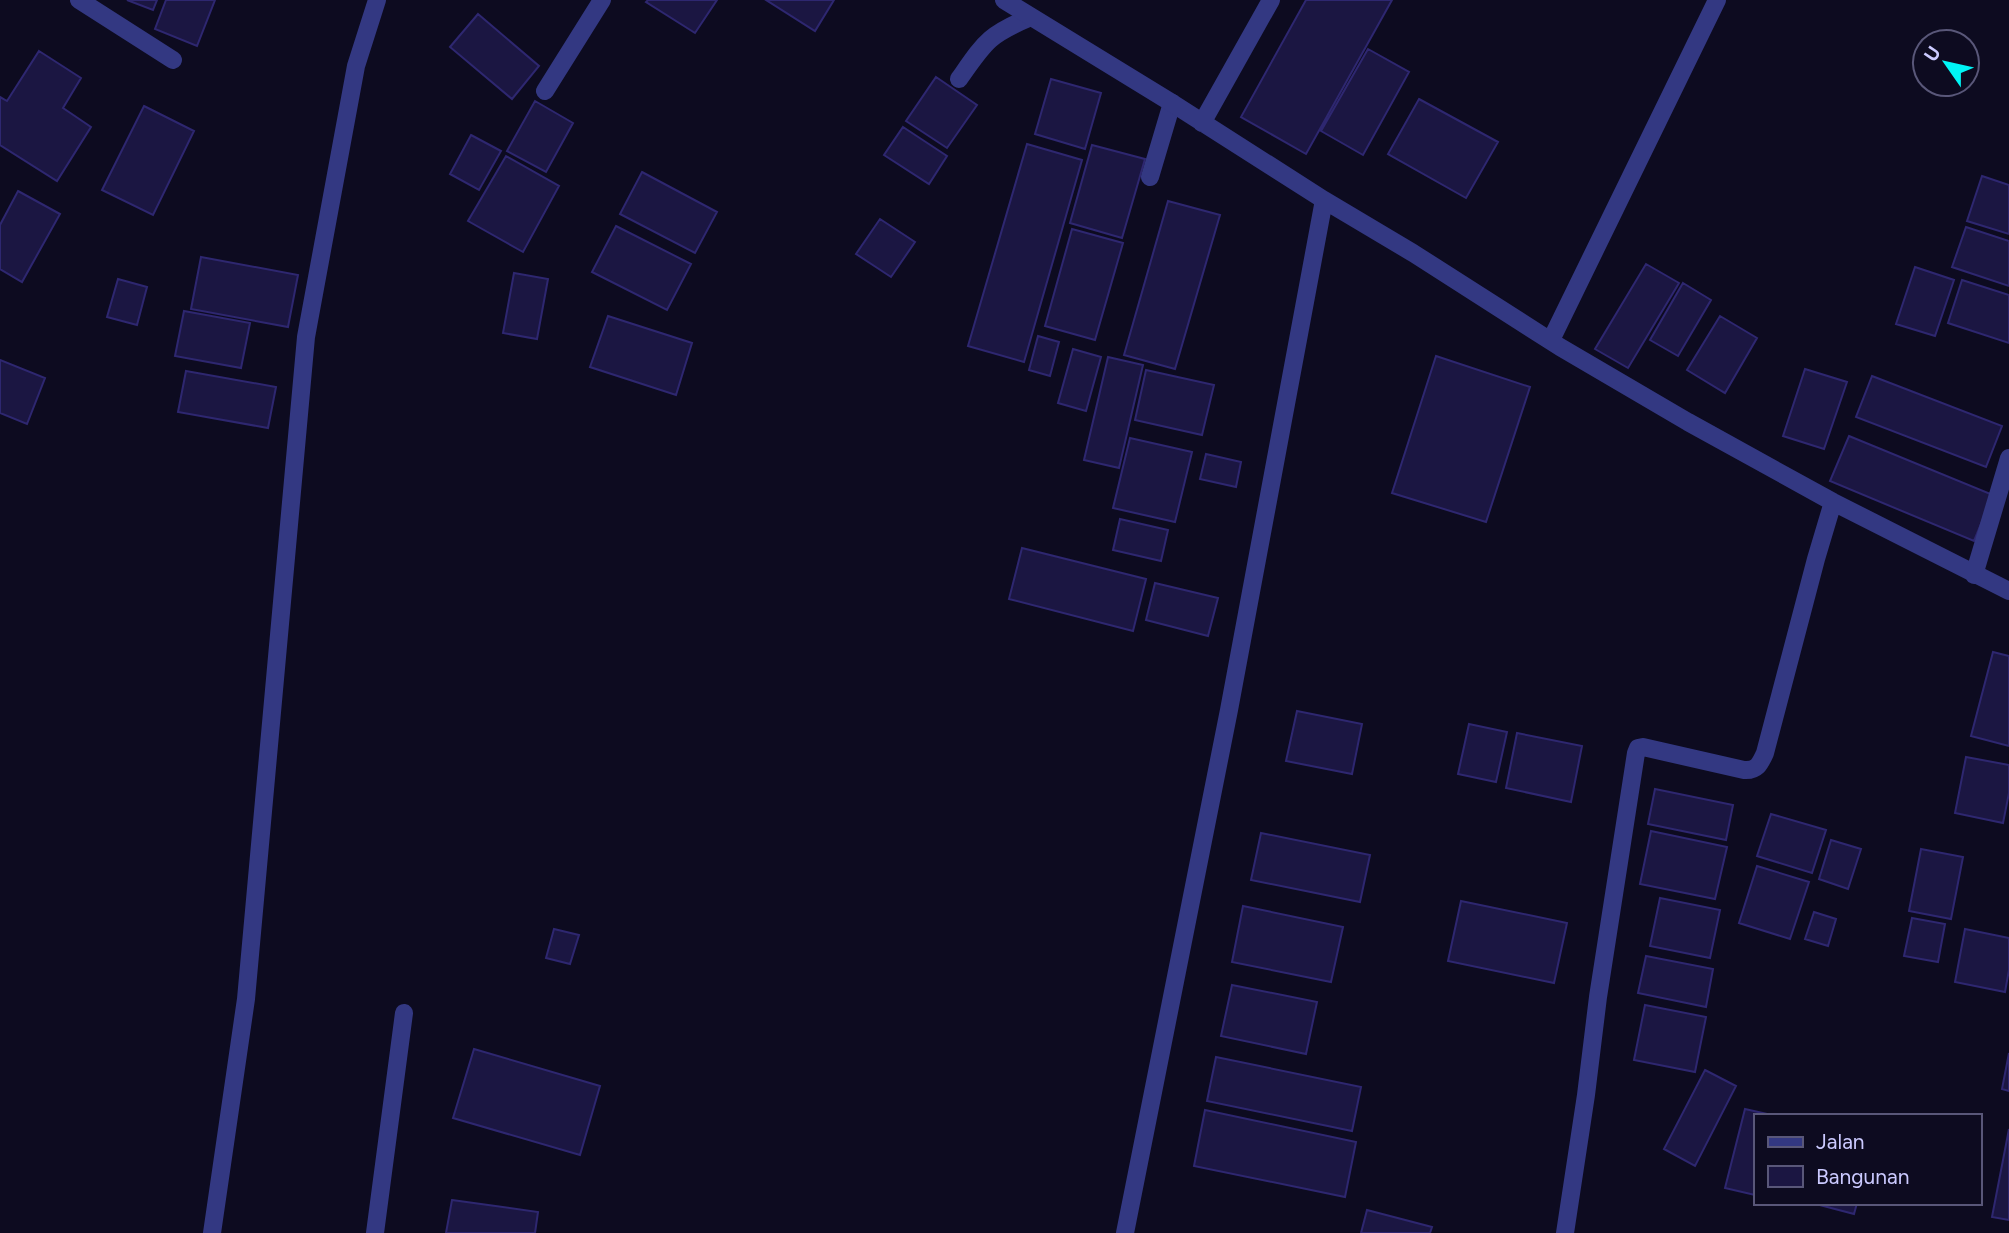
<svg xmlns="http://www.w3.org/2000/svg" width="2009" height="1233" font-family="Figtree,sans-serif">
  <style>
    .building { fill: #1b1642; stroke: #2e2770; stroke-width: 2 }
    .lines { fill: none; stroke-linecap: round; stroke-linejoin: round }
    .service { stroke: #333882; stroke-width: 18 }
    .minor { stroke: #333882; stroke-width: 18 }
  </style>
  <rect width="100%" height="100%" fill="#0d0b20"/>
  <path class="building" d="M127 0H157L153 10Z
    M166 0H215L197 46 155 29Z
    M648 0H717L695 33 646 2Z
    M766 0H834L815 31Z
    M1306 0H1392L1306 154 1241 117Z
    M478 14 539 66 512 99 450 47Z
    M1368 49 1409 72 1363 155 1321 131Z
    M39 51 81 78 63 108 91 127 57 181 0 145V97L7 101Z
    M936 77 977 105 947 148 906 121Z
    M1051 79 1101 93 1085 149 1035 134Z
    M1419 99 1498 142 1466 198 1388 154Z
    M535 101 573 123 546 172 507 151Z
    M144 106 194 131 153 215 102 190Z
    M903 127 947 156 929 184 884 155Z
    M471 135 501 151 479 190 450 174Z
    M1027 144 1082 160 1024 362 968 346Z
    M1092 145 1145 159 1122 238 1070 223Z
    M506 156 559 186 523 252 468 221Z
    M642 172 717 212 695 253 620 214Z
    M1982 176 2009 185V234L1967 221Z
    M18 191 60 214 22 282 0 269V225Z
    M1168 201 1220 215 1175 369 1124 355Z
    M880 219 915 242 891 277 856 254Z
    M616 226 691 264 667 310 592 272Z
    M1966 227 2009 241V286L1952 267Z
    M1072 229 1123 243 1095 340 1045 326Z
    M201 257 298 275 288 327 191 309Z
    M1646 264 1679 283 1628 368 1595 349Z
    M1915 267 1954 280 1935 336 1896 324Z
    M514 273 548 279 537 339 503 333Z
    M118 279 147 287 137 325 107 317Z
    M1962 280 2009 295V343L1948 323Z
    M1683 283 1711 300 1678 356 1650 340Z
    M184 311 250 323 241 368 175 356Z
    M608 316 692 343 676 395 590 367Z
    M1720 316 1757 338 1725 393 1687 370Z
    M1038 336 1059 342 1050 376 1029 370Z
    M1073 349 1101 357 1086 411 1058 403Z
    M1436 356 1530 387 1486 522 1392 493Z
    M1108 357 1143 365 1119 468 1084 460Z
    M0 360 45 378 27 424 0 413Z
    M1805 369 1847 382 1824 449 1783 436Z
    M1146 370 1214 385 1202 435 1135 420Z
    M186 371 276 387 268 428 178 412Z
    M1872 376 2002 426 1986 467 1856 417Z
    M1849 436 1993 495 1974 541 1830 481Z
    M1130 438 1192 452 1175 522 1113 508Z
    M1206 454 1241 462 1236 487 1200 479Z
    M1120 519 1168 530 1161 561 1113 550Z
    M1022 548 1146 579 1133 631 1009 599Z
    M1155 583 1218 598 1208 636 1146 620Z
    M1993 652 2009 656V746L1971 736Z
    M1297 711 1362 724 1352 774 1286 761Z
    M1469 724 1507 732 1496 782 1458 774Z
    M1517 733 1582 746 1571 802 1506 788Z
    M1966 757 2009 765V793L2003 823 1955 813Z
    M1655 789 1733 805 1726 840 1648 824Z
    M1771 814 1826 830 1812 873 1757 856Z
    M1651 831 1727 847 1715 899 1640 884Z
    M1261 833 1370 855 1360 902 1251 880Z
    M1831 840 1861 849 1848 889 1819 879Z
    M1921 849 1963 857 1951 919 1909 911Z
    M1757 866 1809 882 1790 939 1739 923Z
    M1660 898 1720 910 1710 958 1650 946Z
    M1461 901 1567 923 1554 983 1448 961Z
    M1243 906 1343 927 1331 982 1232 962Z
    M1814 912 1836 919 1828 946 1805 939Z
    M1912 918 1945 924 1938 962 1904 956Z
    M554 929 579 935 570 964 546 958Z
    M1965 929 2009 938V970L2005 992 1955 982Z
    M1646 956 1713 969 1706 1007 1638 993Z
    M1232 985 1317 1002 1306 1054 1221 1036Z
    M1645 1005 1706 1017 1695 1072 1634 1060Z
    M474 1049 600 1086 580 1155 453 1118Z
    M2009 1053V1091L2002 1089Z
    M1216 1057 1361 1087 1352 1131 1207 1101Z
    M1705 1070 1736 1086 1695 1166 1664 1149Z
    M1745 1109 1776 1116H1755V1195L1725 1188Z
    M1205 1110 1356 1142 1345 1197 1194 1166Z
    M2009 1129V1220L1992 1217Z
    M452 1200 538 1212 535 1233H446Z
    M1812 1203H1857L1854 1214Z
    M1367 1210 1432 1227 1430 1233H1361Z"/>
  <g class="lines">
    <path class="service" d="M959 79C985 42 988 35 1031 17
      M1150 177 1172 103"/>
    <path class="minor" d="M79 0 173 60
      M1004 0 1172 103 1324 200 1413 253 1560 347 1688 422 1833 502 2009 591
      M545 91 602 0
      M1202 123 1271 0
      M1551 340 1717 0
      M1974 575 2009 458
      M212 1233 246 999 306 337 356 66 377 0
      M375 1233 404 1013
      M1125 1233 1229 710 1324 200
      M1565 1233 1586 1095 1598 997 1636 753 1638 748 1643 747 1744 770C1757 771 1760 764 1765 753L1816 559 1833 502"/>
  </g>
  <rect x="1754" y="1114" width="228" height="91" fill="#0d0b20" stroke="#595779" stroke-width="2"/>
  <rect x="1768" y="1137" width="35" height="10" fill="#333882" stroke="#595779" stroke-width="2"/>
  <text x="1816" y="1149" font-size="21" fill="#cbcaff">Jalan</text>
  <rect x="1768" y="1166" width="35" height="21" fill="#1b1642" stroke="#595779" stroke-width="2"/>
  <text x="1816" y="1184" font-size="21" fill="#cbcaff">Bangunan</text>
  <g transform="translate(1946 63) rotate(304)"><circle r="33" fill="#0d0b20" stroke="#595779" stroke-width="2"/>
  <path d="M0-5L12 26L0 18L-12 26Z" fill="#00f5f5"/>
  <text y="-10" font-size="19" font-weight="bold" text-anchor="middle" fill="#cbcaff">U</text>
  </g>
</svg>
